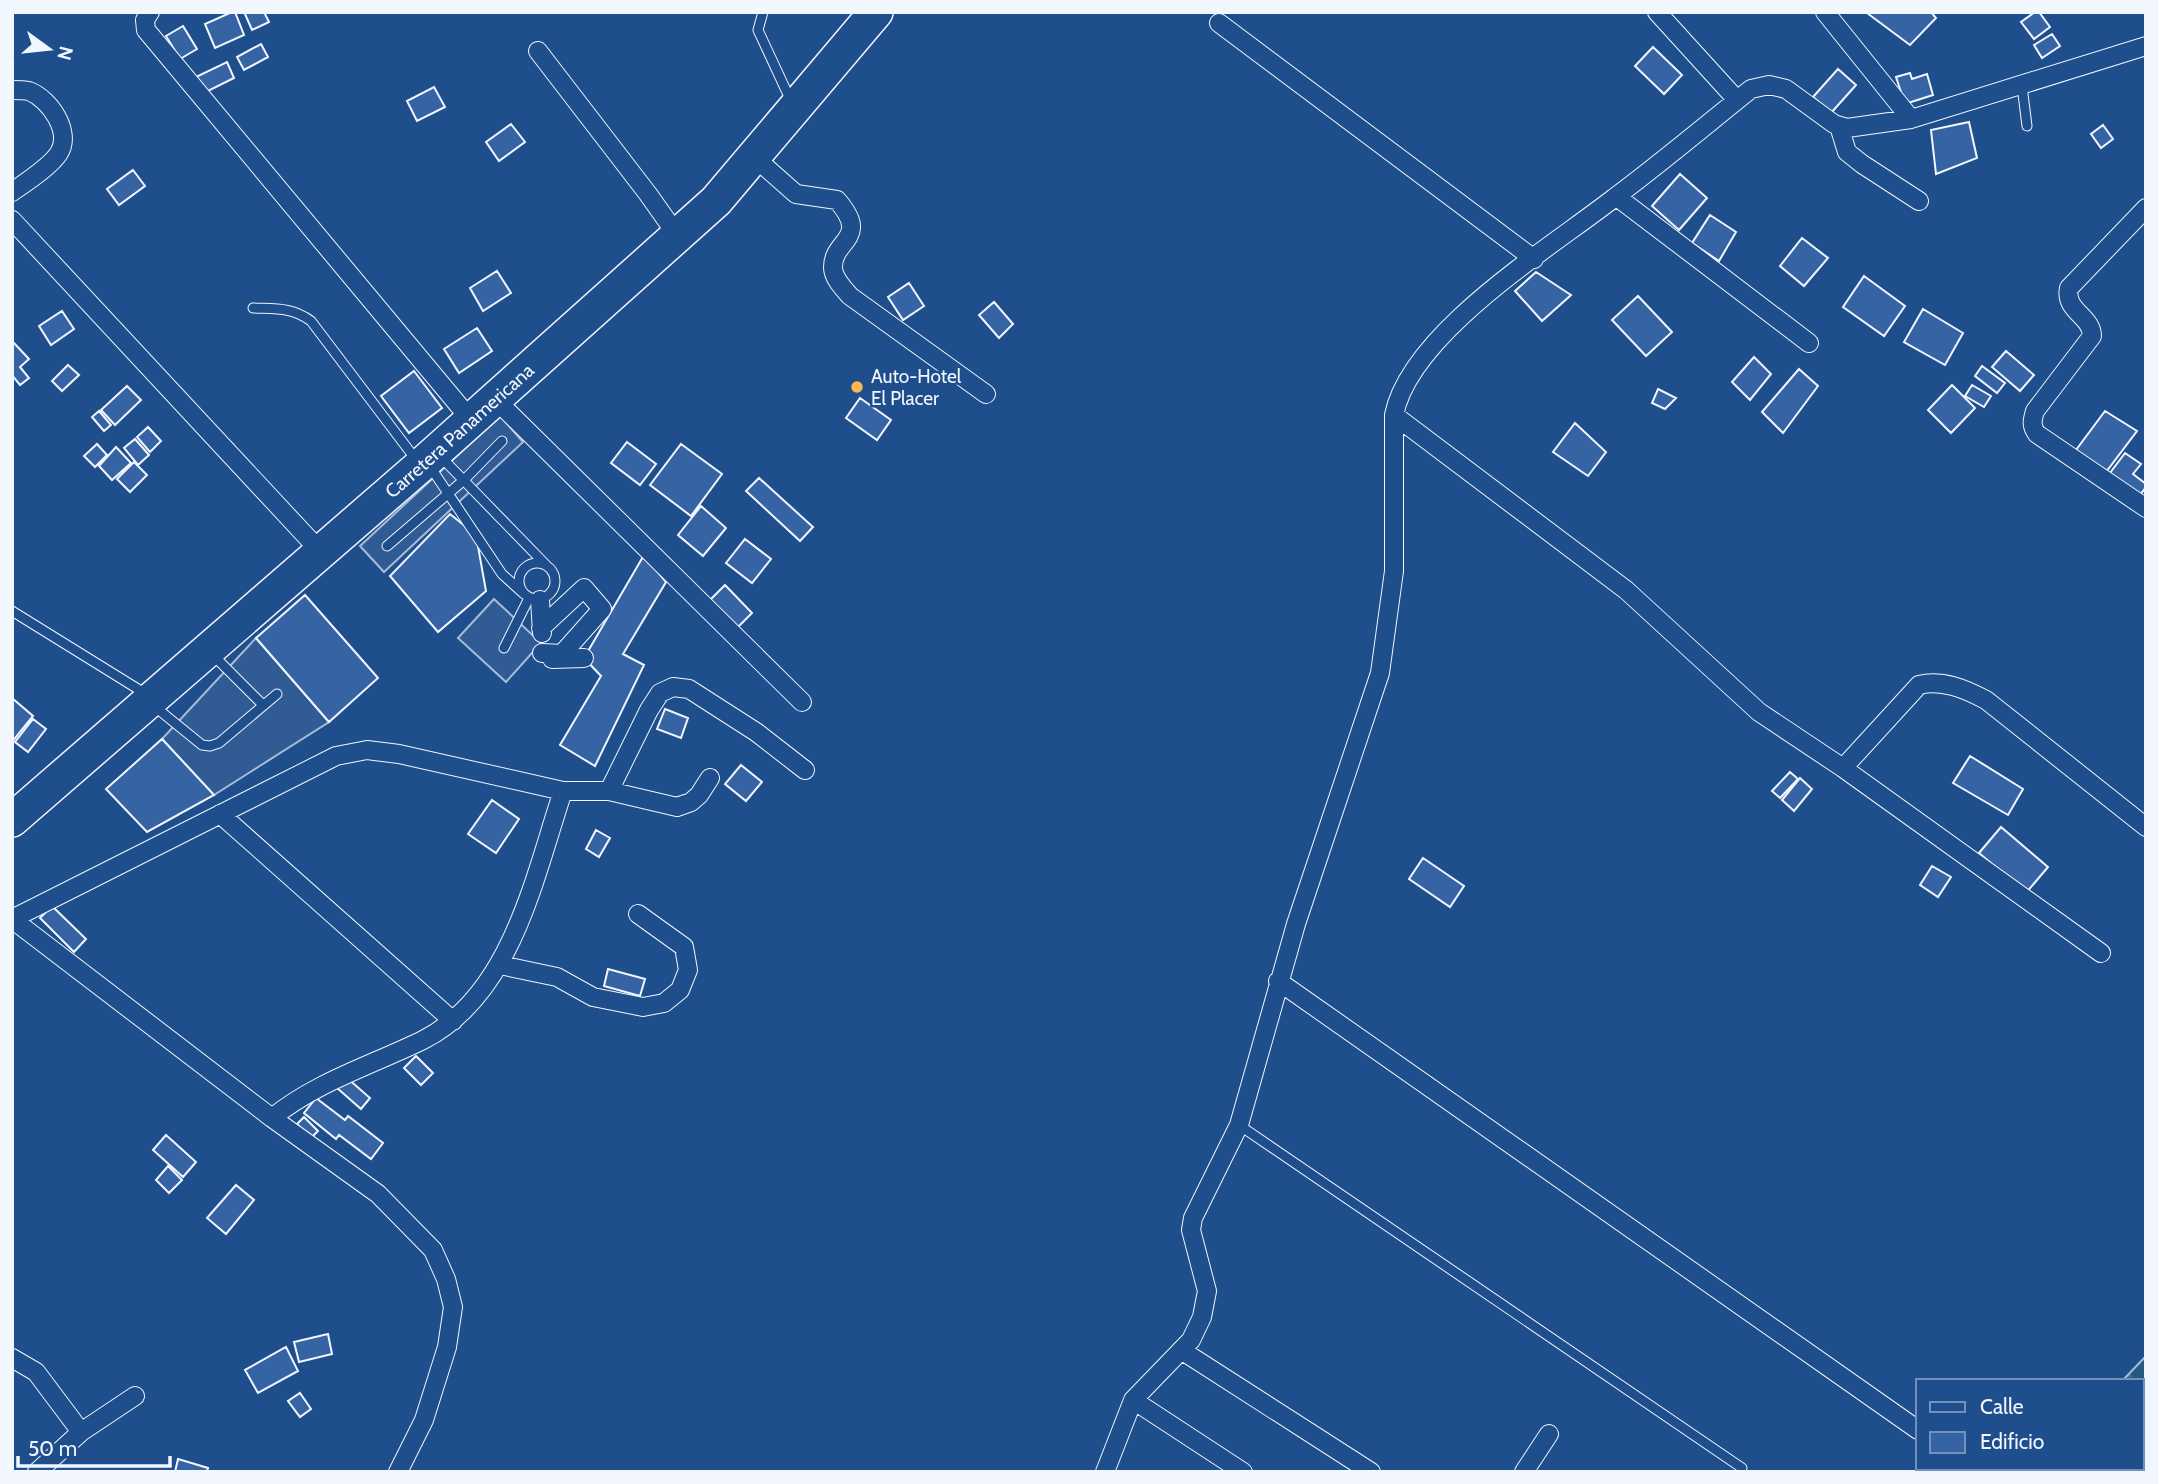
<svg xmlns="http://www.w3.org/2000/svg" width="2158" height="1484" font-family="Cabin,sans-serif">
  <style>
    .forest { fill: url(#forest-firs); stroke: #a8bbd7; stroke-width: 2 }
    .parking { fill: #305b95; stroke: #a8bbd7; stroke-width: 2 }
    .building { fill: #3563a3; stroke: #f2f6ff; stroke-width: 2 }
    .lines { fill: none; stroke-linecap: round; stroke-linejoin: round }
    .lane-casing { stroke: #f2f6ff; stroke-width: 11 }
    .street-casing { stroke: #f2f6ff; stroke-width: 20 }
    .highway-casing { stroke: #f2f6ff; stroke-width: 36 }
    .lane { stroke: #1f4e8c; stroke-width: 9 }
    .street { stroke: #1f4e8c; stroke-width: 18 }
    .highway { stroke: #1f4e8c; stroke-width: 33 }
    .poi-dot { fill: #ffb74d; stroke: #1f4e8c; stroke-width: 2.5 }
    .labels { text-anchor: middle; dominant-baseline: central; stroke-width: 5; stroke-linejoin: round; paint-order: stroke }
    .poi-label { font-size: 19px; fill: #f2f6ff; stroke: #1f4e8c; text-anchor: start }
    .street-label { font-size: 19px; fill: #f2f6ff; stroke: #1f4e8c }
  </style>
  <defs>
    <pattern id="forest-firs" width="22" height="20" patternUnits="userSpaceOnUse" patternTransform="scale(1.75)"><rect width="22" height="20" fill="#245a82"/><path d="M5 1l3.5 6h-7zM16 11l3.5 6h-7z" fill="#447295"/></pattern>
  </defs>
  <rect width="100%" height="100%" fill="#1f4e8c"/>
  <path class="forest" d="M2146 1356V1472H2036L2040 1468H2142V1381H2122Z"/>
  <path class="parking" d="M500 416 523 442 384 572 360 546Z
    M494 599 541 643 506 682 458 638Z
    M256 638 329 722 214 795 162 739Z"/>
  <path class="building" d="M232 12H235L244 35 215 48 205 24Z
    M248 12H264L269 22 252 30 245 14Z
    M1931 12 1936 18 1910 45 1867 13Z
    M2035 12H2039L2050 27 2034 39 2021 22Z
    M183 26 197 49 180 59 166 36Z
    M2052 34 2060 46 2042 58 2034 45Z
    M261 44 268 57 244 70 237 57Z
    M1653 47 1682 75 1664 94 1635 66Z
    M227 62 234 78 204 93 196 77Z
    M1838 69 1856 85 1831 113 1813 97Z
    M1910 73 1912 79 1927 74 1933 95 1905 104 1896 77Z
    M434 87 445 107 417 121 407 101Z
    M1969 122 1977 158 1936 174 1931 130Z
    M511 124 525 142 499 161 486 142Z
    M2103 125 2113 139 2101 148 2091 134Z
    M133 170 145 186 119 205 107 189Z
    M1680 174 1707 198 1679 230 1652 206Z
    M1710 215 1736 232 1719 261 1692 243Z
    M1802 238 1828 258 1804 286 1780 266Z
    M497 271 511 293 483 311 470 288Z
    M1536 272 1571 295 1542 321 1515 291Z
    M1864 276 1905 306 1884 336 1843 307Z
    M909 283 924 306 903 320 888 297Z
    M1638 296 1672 332 1646 356 1612 320Z
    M994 302 1013 324 999 338 979 315Z
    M1923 309 1963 333 1945 365 1904 342Z
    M62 311 74 329 51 345 39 326Z
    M477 328 492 351 459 373 444 349Z
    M13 342 29 359 20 367 29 378 20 385 12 375Z
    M2006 351 2034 375 2020 391 1992 367Z
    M1754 357 1771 374 1750 400 1732 382Z
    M68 365 79 375 62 391 52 381Z
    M1982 366 2005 383 1997 393 1975 376Z
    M1799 369 1818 386 1783 433 1762 412Z
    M414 371 442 408 409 433 381 396Z
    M1952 385 1975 408 1951 433 1928 410Z
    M1972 385 1991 396 1984 407 1965 396Z
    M127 386 141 400 115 425 101 410Z
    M1658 389 1676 398 1665 409 1652 403Z
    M860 398 891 420 877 440 846 418Z
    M99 411 111 425 104 431 92 417Z
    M2105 411 2137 431 2106 472 2076 450Z
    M1575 423 1606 452 1588 476 1553 452Z
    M148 427 161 441 150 452 137 437Z
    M135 439 149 455 138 465 124 448Z
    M627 442 656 464 640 485 611 463Z
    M97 444 107 455 95 467 84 456Z
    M681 444 722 474 691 516 650 485Z
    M116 447 131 463 112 480 99 466Z
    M2125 453 2141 464 2133 474 2146 484V487L2137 499 2107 477Z
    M134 462 147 475 130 492 117 479Z
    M759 478 813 527 800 541 746 491Z
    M701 506 726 528 703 556 678 535Z
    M450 514 476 535 486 591 438 632 390 576Z
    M745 539 771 559 752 583 726 563Z
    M644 555 666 582 623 654 644 665 595 766 560 745 601 676 584 658Z
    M725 585 752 613 737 628 710 600Z
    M305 595 378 678 329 722 256 638Z
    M12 698 33 716 12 742Z
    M665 709 688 718 681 738 657 729Z
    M33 719 46 729 28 752 15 742Z
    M162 739 214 795 147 832 106 789Z
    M1970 756 2023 789 2008 815 1953 783Z
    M741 765 762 782 746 801 725 784Z
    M1790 772 1798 779 1780 798 1772 791Z
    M1800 778 1812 789 1794 811 1782 800Z
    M492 800 519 819 496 853 468 834Z
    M2001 827 2048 867 2026 893 1979 853Z
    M596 830 610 838 599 857 586 849Z
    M1423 858 1464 886 1450 907 1409 879Z
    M1932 866 1951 877 1938 897 1920 885Z
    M52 906 86 939 74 952 40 918Z
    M608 969 645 979 640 996 604 986Z
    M416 1056 433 1073 421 1085 404 1068Z
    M346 1077 370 1098 361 1109 337 1088Z
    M316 1098 345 1120 348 1116 383 1143 371 1159 339 1135 336 1139 304 1113Z
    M304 1117 318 1131 311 1138 297 1124Z
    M166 1135 196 1162 183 1177 153 1150Z
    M168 1166 182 1180 169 1193 156 1180Z
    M236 1185 254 1200 226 1234 207 1218Z
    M328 1334 332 1354 299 1362 294 1342Z
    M286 1347 298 1371 258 1393 245 1370Z
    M300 1393 311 1409 300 1417 288 1401Z
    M178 1459 208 1468 207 1472H175Z"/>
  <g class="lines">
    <g class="lane-casing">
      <path id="lane" d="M763 12 758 30 791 101
        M2022 86 2027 126
        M253 308C275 309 292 307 311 321L417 461
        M441 457 547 566
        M429 465 502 574 524 594
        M387 546 464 480 502 441
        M519 581a18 18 0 1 1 36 0a18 18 0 1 1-36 0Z
        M12 611 146 694
        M504 648 529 598
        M212 654 263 705
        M154 706 202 745 210 746 219 743 277 694
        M1239 1125 1742 1468"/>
    </g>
    <g class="street-casing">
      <path id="street" d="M150 12 145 20 146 30 471 420
        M1657 12 1737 100
        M1825 12 1911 119
        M1219 23 1534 259
        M538 51 648 194 677 235
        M12 90C17 90 24 90 29 91 50 99 72 132 59 153 51 166 25 183 12 192
        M1839 126 1847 152 1862 164 1919 201
        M753 156 796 194 837 200C871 239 833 239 833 267 833 278 843 288 850 296L986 394
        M1617 197 1809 343
        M2146 208 2069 288C2064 311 2092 316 2092 336L2035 411C2032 421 2031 426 2037 434L2146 508
        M12 220 320 551
        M495 399 802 702
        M1394 415 1626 590 1759 712 1843 768 2101 953
        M540 600 542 633
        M541 628 584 588 602 609 562 654 542 653
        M552 659 584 658
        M1843 768 1919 685C1942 679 1965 689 1986 700L2146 827
        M609 791 649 710 660 693 673 687 689 689 756 732 805 770
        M220 814 453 1021
        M12 919 272 1118 378 1194 433 1250 446 1279 453 1307 447 1347 424 1420 398 1472
        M12 919 336 756 367 750 399 754 563 791H609L677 807 691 802 699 795 710 778
        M500 965 557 977 593 997 643 1007 664 1003 680 990 688 970 684 947 638 914
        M1278 981 1918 1430
        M272 1118C316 1082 372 1065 423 1040 512 995 534 877 563 791
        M1181 1350 1371 1472
        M12 1358 36 1372 81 1432 135 1396
        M1133 1400 1243 1472
        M37 1472 81 1432
        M1105 1472 1133 1400 1191 1340 1202 1317 1207 1291 1191 1230 1193 1218 1239 1125 1296 924 1380 673 1394 571V415C1410 333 1550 248 1614 198 1661 163 1706 125 1751 89L1769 85 1786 89 1834 124 1847 128 1911 119 2146 46
        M1524 1472 1549 1434"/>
    </g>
    <g class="highway-casing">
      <g id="highway">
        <path id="s1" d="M12 820 420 466 716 201 876 12"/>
      </g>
    </g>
    <use href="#lane" class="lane"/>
    <use href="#street" class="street"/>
    <use href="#highway" class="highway"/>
  </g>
  <circle class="poi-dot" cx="857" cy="387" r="7"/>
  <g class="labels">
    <g class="poi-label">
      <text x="871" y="376">Auto-Hotel<tspan x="871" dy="22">El Placer</tspan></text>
    </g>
    <g class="street-label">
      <text stroke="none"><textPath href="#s1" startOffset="593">Carretera Panamericana</textPath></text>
    </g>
  </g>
  <rect width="2158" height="1484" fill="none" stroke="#f2f6ff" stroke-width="28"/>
  <rect x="1916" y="1379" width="228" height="91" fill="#1f4e8c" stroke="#7391ba" stroke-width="2"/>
  <rect x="1930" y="1402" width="35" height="10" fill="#1f4e8c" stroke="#7391ba" stroke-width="2"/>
  <text x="1980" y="1414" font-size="21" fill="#f2f6ff">Calle</text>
  <rect x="1930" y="1432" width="35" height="21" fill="#3563a3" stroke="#7391ba" stroke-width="2"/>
  <text x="1980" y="1449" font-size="21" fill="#f2f6ff">Edificio</text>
  <g transform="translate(49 49) rotate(105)" stroke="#1f4e8c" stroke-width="5" paint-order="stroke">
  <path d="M0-5L12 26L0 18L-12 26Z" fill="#f2f6ff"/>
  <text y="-10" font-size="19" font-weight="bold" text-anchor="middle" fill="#f2f6ff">N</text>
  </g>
  <path d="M18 1456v10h152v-10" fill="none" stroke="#f2f6ff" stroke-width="3.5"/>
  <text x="28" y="1456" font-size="21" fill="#f2f6ff" stroke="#1f4e8c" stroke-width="5" paint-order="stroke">50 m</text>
</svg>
